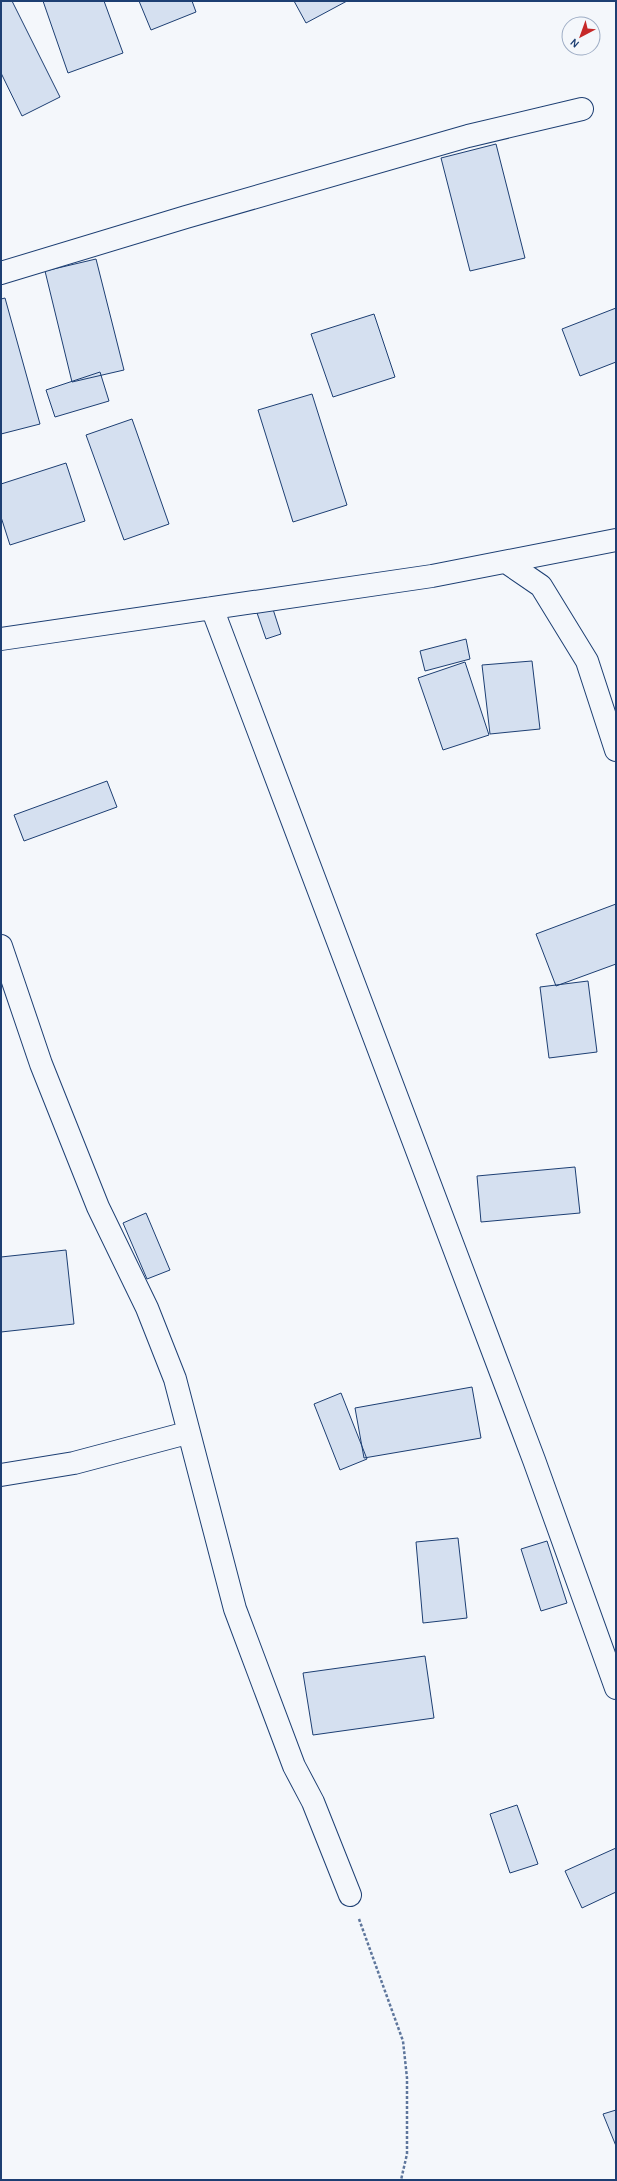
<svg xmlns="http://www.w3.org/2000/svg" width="617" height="2181" font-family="Karla,sans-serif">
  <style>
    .building { fill: #d5e0f0; stroke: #1d3f73 }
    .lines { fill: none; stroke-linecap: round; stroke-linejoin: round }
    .minor-casing { stroke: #1d3f73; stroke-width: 24 }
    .path { stroke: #5e769c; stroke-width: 2.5; stroke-dasharray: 3 2; stroke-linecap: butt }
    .minor { stroke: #f4f7fb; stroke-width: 22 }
  </style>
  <rect width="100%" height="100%" fill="#f4f7fb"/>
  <path class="building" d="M1 1H12L60 97 22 116 1 73Z
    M43 1H104L123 53 68 73Z
    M139 1H192L196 12 151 30Z
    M294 1H347L306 23Z
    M496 144 525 258 470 271 441 158Z
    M96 259 124 370 72 382 45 271Z
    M5 298 40 424 1 434V299Z
    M616 308V362L580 376 562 329Z
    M374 314 395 377 333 397 311 334Z
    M100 372 109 401 55 417 46 390Z
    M312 394 347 505 293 522 258 410Z
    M132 419 169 524 124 540 86 435Z
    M66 463 85 521 10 545 1 517V484Z
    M271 603 281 634 266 639 255 607Z
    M466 639 470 659 425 671 420 651Z
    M532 661 540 729 490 734 482 665Z
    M465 662 489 735 443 750 418 678Z
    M107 781 117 807 24 841 14 815Z
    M616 904V964L556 986 536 934Z
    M588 981 597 1052 549 1058 540 987Z
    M575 1167 580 1213 481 1222 477 1176Z
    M146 1213 170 1270 147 1279 123 1223Z
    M66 1250 74 1324 1 1332V1257Z
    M472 1387 481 1438 364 1458 355 1408Z
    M341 1393 367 1459 340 1470 314 1404Z
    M458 1538 467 1618 423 1623 416 1542Z
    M547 1541 567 1603 541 1611 521 1549Z
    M425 1656 434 1718 313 1735 303 1673Z
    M517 1805 538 1864 510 1873 490 1814Z
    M616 1848V1892L582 1908 565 1871Z
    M616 2110V2146L603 2114Z"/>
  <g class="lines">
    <g class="minor-casing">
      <path id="minor" d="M1 273 186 217 468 136 582 109
        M506 562 541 586 587 661 616 750
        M212 608 534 1460 616 1688
        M1 639 432 576 616 540
        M1 946 41 1064 98 1207 147 1308 175 1379 235 1609 294 1766 313 1802 350 1895
        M1 1475 74 1463 187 1433"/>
    </g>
    <path class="path" d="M359 1919 403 2041 407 2078V2154L401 2180"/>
    <use href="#minor" class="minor"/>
  </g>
  <rect width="617" height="2181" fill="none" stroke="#1d3f73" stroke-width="4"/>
  <g transform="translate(581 36) rotate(221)"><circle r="19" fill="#f4f7fb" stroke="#9eadc5"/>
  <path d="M0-3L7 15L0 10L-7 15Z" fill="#c62828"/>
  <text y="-6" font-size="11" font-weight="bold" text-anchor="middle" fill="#1d3f73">N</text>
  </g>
</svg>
